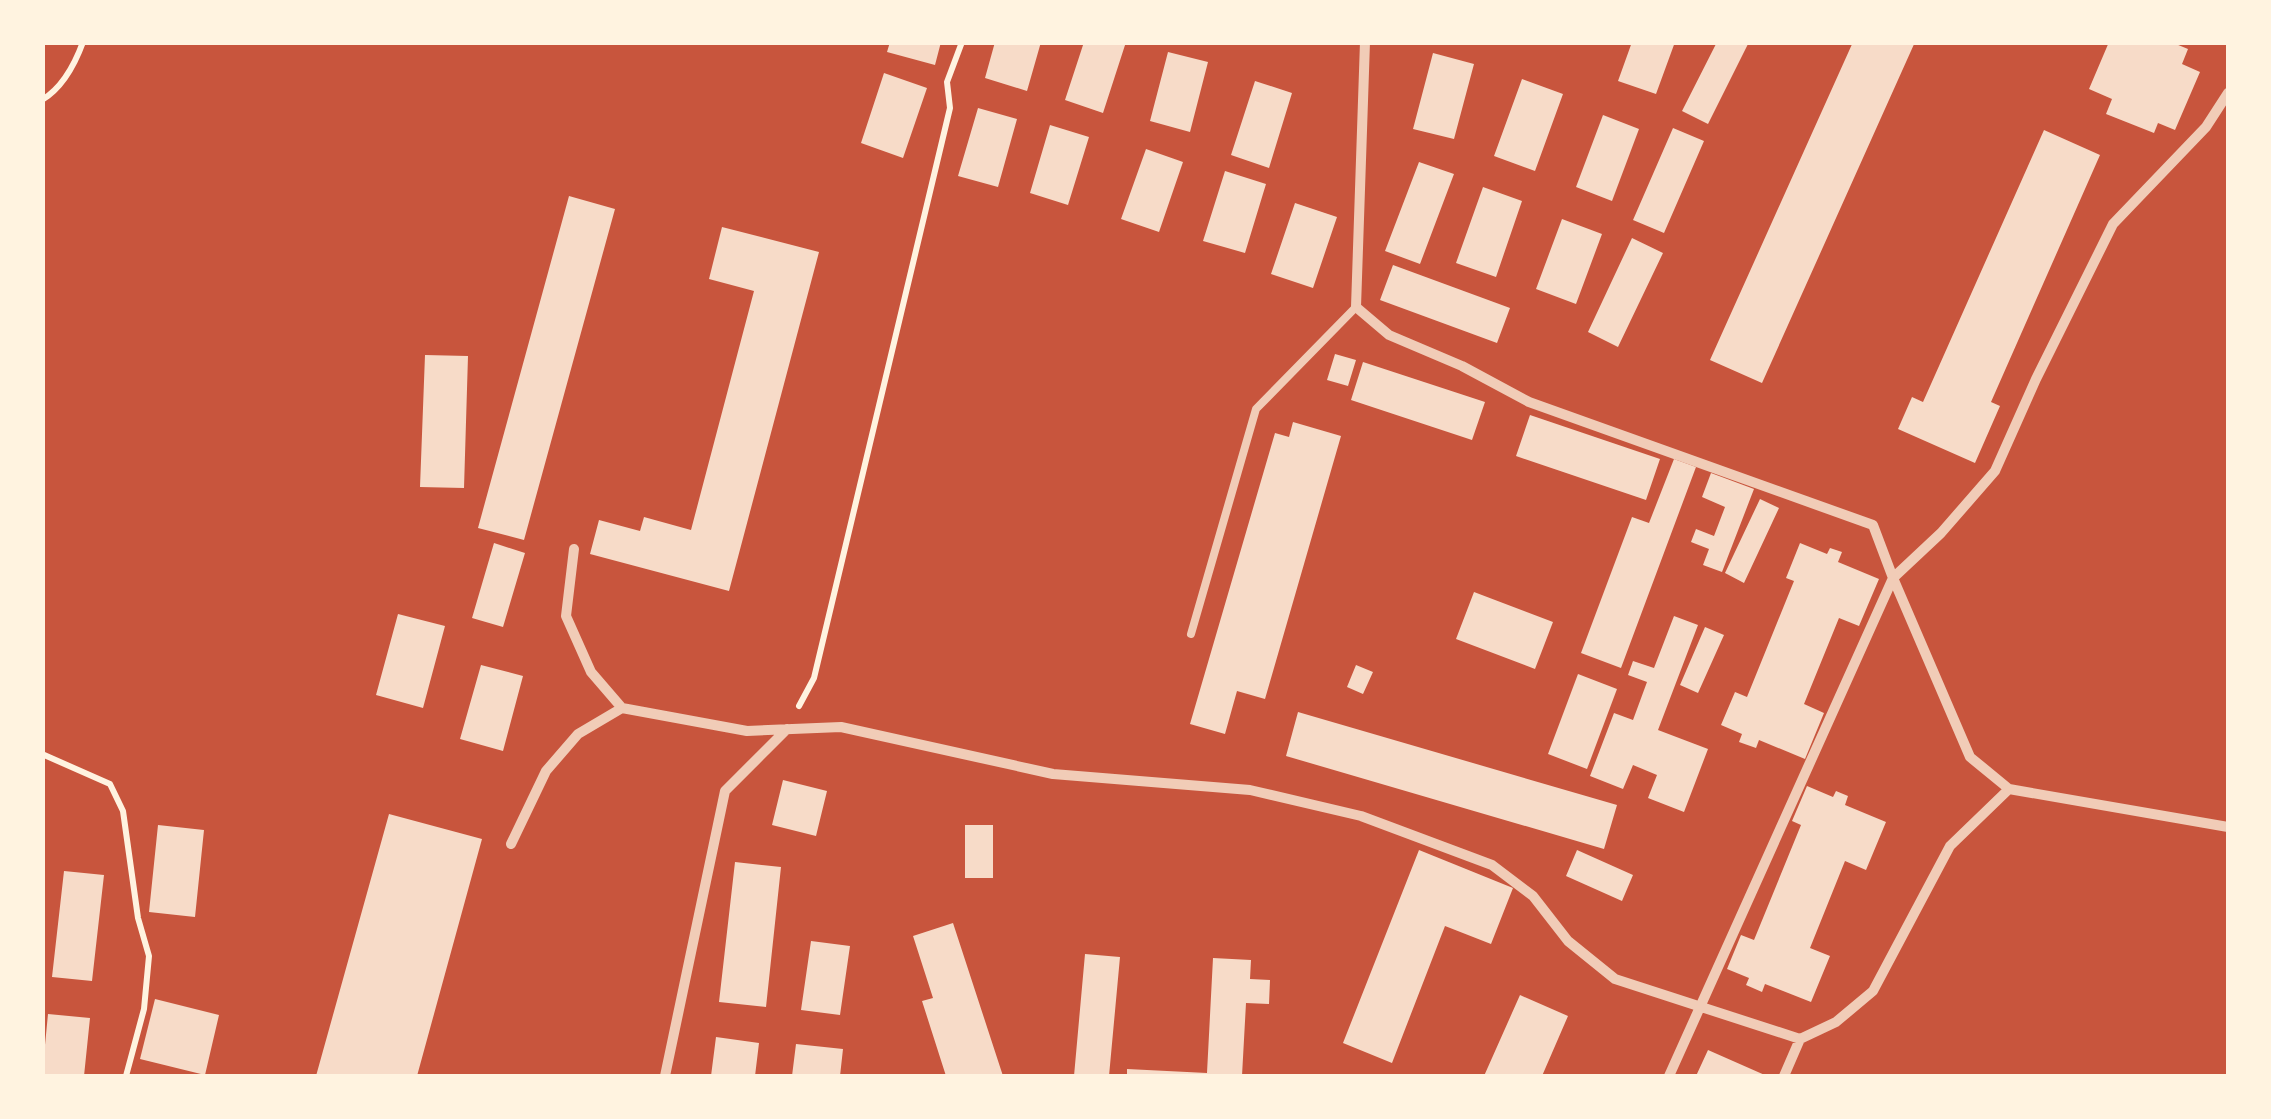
<svg xmlns="http://www.w3.org/2000/svg" width="2271" height="1119" font-family="Commissioner,sans-serif">
  <style>
    .building { fill: #f7dbc8 }
    .lines { fill: none; stroke-linecap: round; stroke-linejoin: round }
    .path { stroke: #fff3e0; stroke-width: 6 }
    .service { stroke: #f1ccb7; stroke-width: 8 }
    .minor { stroke: #f1ccb7; stroke-width: 10 }
  </style>
  <rect width="100%" height="100%" fill="#c8553d"/>
  <path class="building" d="M890 42H941L935 65 887 52Z
    M995 42H1041L1027 91 985 78Z
    M1084 42H1126L1103 113 1065 100Z
    M1632 42H1675L1656 94 1618 81Z
    M1717 42H1749L1708 124 1682 111Z
    M1853 42H1915L1762 383 1710 360Z
    M2109 42H2171L2188 49 2182 64 2200 72 2175 130 2158 123 2154 133 2106 114 2112 99 2089 89Z
    M1168 52 1208 62 1190 132 1150 121Z
    M1433 53 1474 64 1454 139 1413 129Z
    M884 73 927 88 903 158 861 143Z
    M1522 79 1563 94 1535 171 1494 156Z
    M1255 81 1292 93 1269 168 1231 155Z
    M978 108 1017 119 998 187 958 176Z
    M1603 115 1639 129 1612 201 1576 187Z
    M1050 125 1089 137 1068 205 1030 193Z
    M1673 128 1704 141 1664 233 1633 220Z
    M2044 130 2100 155 1991 402 2000 406 1975 463 1898 429 1912 397 1923 402Z
    M1146 149 1183 162 1159 232 1121 219Z
    M1419 162 1454 174 1420 264 1385 251Z
    M1225 171 1266 184 1245 253 1203 241Z
    M1483 187 1522 201 1496 277 1456 263Z
    M569 196 615 209 524 540 478 528Z
    M1295 203 1337 217 1313 288 1271 274Z
    M1562 219 1602 234 1576 304 1536 289Z
    M722 227 819 252 729 591 590 554 599 520 640 531 644 517 691 530 754 291 709 279Z
    M1632 238 1663 253 1618 347 1588 332Z
    M1393 265 1510 308 1497 343 1380 300Z
    M1335 354 1356 360 1348 386 1327 380Z
    M425 355 468 356 464 488 420 487Z
    M1363 362 1485 402 1472 440 1351 400Z
    M1530 415 1660 459 1646 500 1516 456Z
    M1293 422 1341 436 1265 699 1237 691 1225 734 1190 724 1275 433 1289 437Z
    M1674 459 1696 467 1621 668 1581 653 1632 517 1649 523Z
    M1711 473 1754 489 1722 572 1703 565 1709 549 1691 542 1696 529 1714 536 1725 507 1702 497Z
    M1760 499 1779 508 1744 583 1725 573Z
    M494 543 525 553 503 627 472 618Z
    M1800 543 1827 554 1830 548 1842 552 1838 562 1879 579 1859 626 1839 618 1804 704 1824 713 1805 759 1759 740 1756 748 1739 742 1742 734 1721 725 1735 692 1747 697 1794 581 1786 578Z
    M1474 592 1553 622 1535 669 1456 639Z
    M398 614 445 626 423 708 376 695Z
    M1674 616 1698 625 1658 730 1708 749 1684 812 1648 798 1657 775 1633 765 1623 789 1590 776 1614 713 1633 720 1647 682 1628 675 1633 661 1654 668Z
    M1705 627 1724 635 1698 693 1680 685Z
    M481 665 523 676 503 751 460 739Z
    M1356 665 1373 672 1363 694 1347 687Z
    M1578 674 1617 689 1587 769 1548 754Z
    M1298 712 1617 805 1604 849 1286 756Z
    M783 780 827 791 816 836 772 825Z
    M1807 786 1833 797 1836 791 1848 796 1845 805 1886 822 1866 870 1845 861 1810 948 1830 956 1811 1002 1765 984 1762 992 1746 985 1749 978 1727 969 1741 935 1754 940 1801 825 1792 821Z
    M389 814 482 839 417 1076H316Z
    M158 825 204 830 195 917 149 912Z
    M965 825H993V878H965Z
    M1419 850 1513 888 1491 944 1445 926 1392 1063 1343 1043Z
    M1577 850 1633 875 1622 901 1566 876Z
    M735 862 781 867 766 1007 719 1002Z
    M64 871 104 875 92 981 52 977Z
    M953 923 1003 1076H946L922 1001 933 998 913 936Z
    M811 941 850 946 840 1015 801 1010Z
    M1085 954 1120 957 1109 1076H1074Z
    M1213 958 1251 960 1250 979 1270 980 1269 1004 1246 1003 1242 1076H1127V1069L1207 1073Z
    M1520 995 1568 1016 1542 1076H1484Z
    M155 999 219 1015 205 1075 140 1059Z
    M48 1014 90 1018 84 1076H42Z
    M716 1037 759 1043 755 1076H711Z
    M796 1044 843 1049 840 1076H792Z
    M1708 1050 1767 1076H1696Z"/>
  <g class="lines">
    <path class="path" d="M42 100C62 88 75 64 83 42
      M799 706 814 678 950 108 947 82 962 42
      M42 754 110 784 123 811 138 918 149 956 144 1009 126 1076"/>
    <path class="service" d="M1191 634 1256 409 1356 307"/>
    <path class="minor" d="M1365 42 1356 307 1389 335 1462 366 1529 402 1873 525 1893 578 1970 757 2009 789 2228 827
      M574 549 566 616 591 672 622 708 747 731 841 727 1053 774 1250 790 1361 816 1492 865 1533 896 1568 941 1615 979 1800 1039 1836 1022 1873 991 1950 846 2009 789
      M511 844 546 771 578 734 622 708
      M665 1076 725 791 787 729
      M1669 1076 1893 578 1941 533 1995 471 2036 379 2113 224 2206 127 2228 93
      M1784 1076 1800 1039"/>
  </g>
  <rect width="2271" height="1119" fill="none" stroke="#fff3e0" stroke-width="90"/>
</svg>
